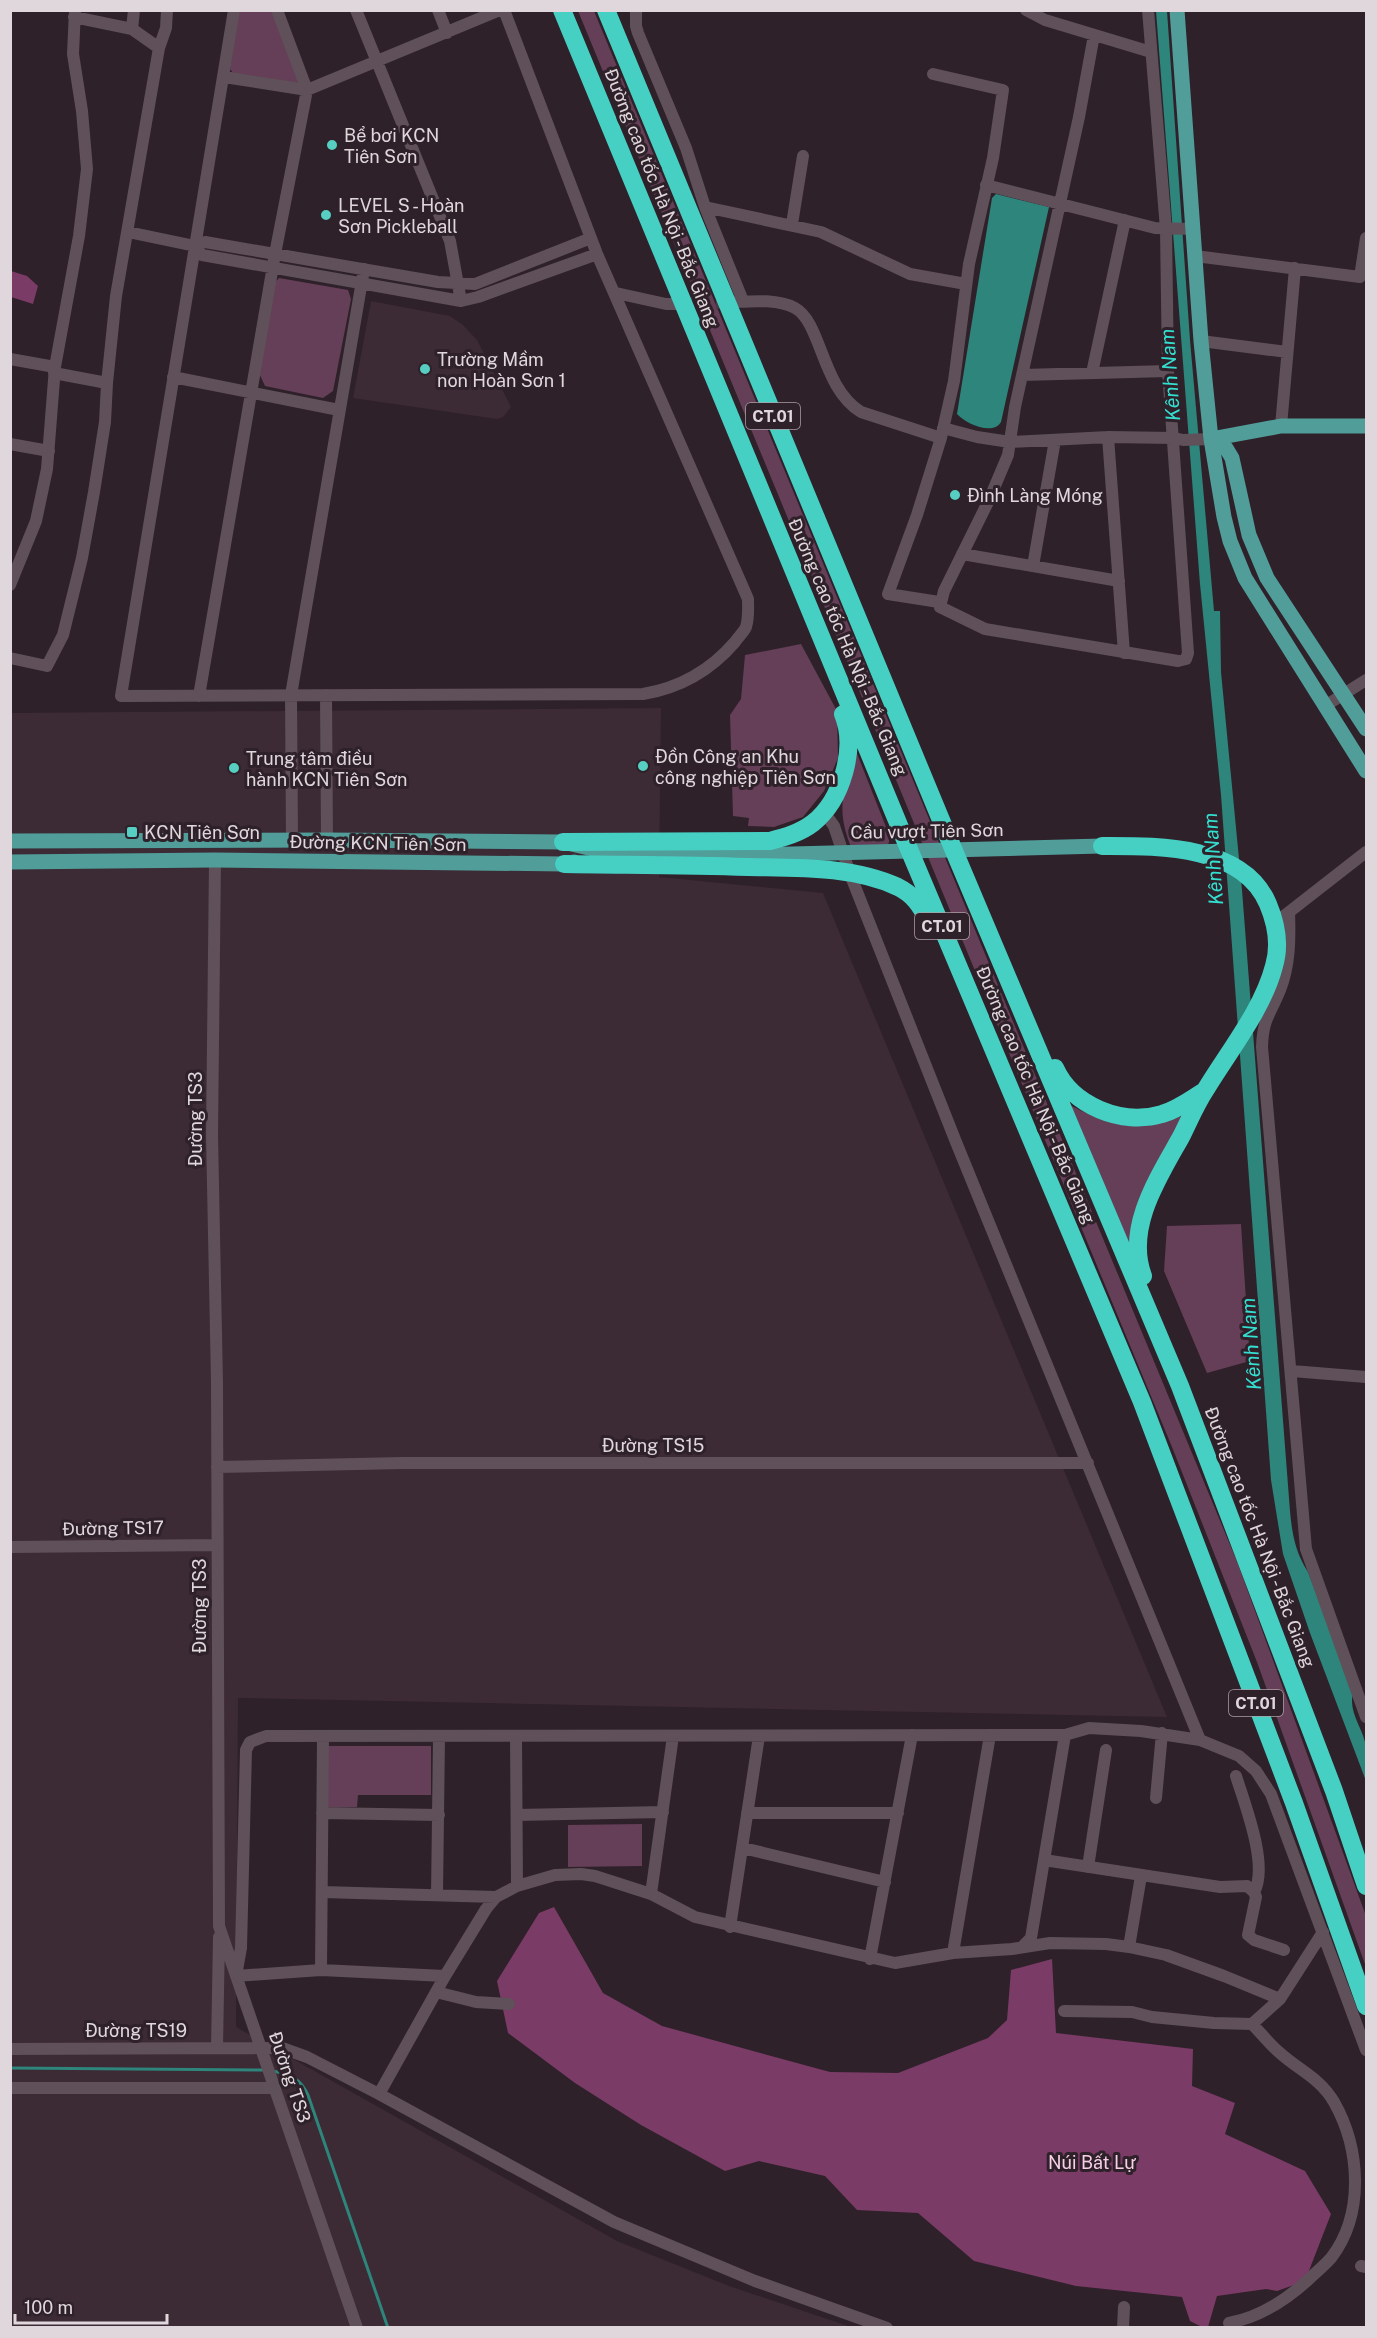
<svg xmlns="http://www.w3.org/2000/svg" width="1377" height="2338" font-family="'Public Sans',sans-serif">
  <style>
    .built { fill: #3c2a35 }
    .green { fill: #653e57 }
    .forest { fill: #7a3b66 }
    .water { fill: #2d857c }
    .lines { fill: none; stroke-linecap: round; stroke-linejoin: round }
    .stream { stroke: #2d857c; stroke-width: 3 }
    .minor-tunnel { stroke: #493c44; stroke-width: 12; stroke-dasharray: 12 6; stroke-linecap: butt }
    .minor { stroke: #5f5059; stroke-width: 12 }
    .major { stroke: #509d99; stroke-width: 15 }
    .highway { stroke: #46d0c3; stroke-width: 18 }
    .poi-dot { fill: #57cec2; stroke: #2e2129; stroke-width: 2 }
    .labels { text-anchor: middle; dominant-baseline: central; stroke-width: 6; stroke-linejoin: round; paint-order: stroke }
    .shield { fill: #2e2129; stroke: #aba0a6; stroke-width: 1.5 }
    .shield-label { font-size: 16px; font-weight: bold; fill: #e0d7dc }
    .poi-label { font-size: 18px; fill: #e0d7dc; stroke: #2e2129; text-anchor: start }
    .street-label { font-size: 18px; fill: #e0d7dc; stroke: #2e2129 }
    .park-label { font-size: 18px; fill: #f7d0e8; stroke: #2e2129 }
    .water-label { font-size: 20px; font-style: italic; fill: #33dfd0; stroke: #2e2129 }
  </style>
  <rect width="100%" height="100%" fill="#2e2129"/>
  <path class="built" d="M371 301 450 316 463 325 477 340 511 407 503 417 497 419 353 398Z
    M661 708 659 877 823 893 1167 1717 238 1698 236 2027 617 2241 729 2286 851 2327H11L10 713Z"/>
  <path class="green" d="M239 11H274L300 78 297 83 233 73 230 69Z
    M578 11H594L1238 1564 1366 1916V1967L1257 1662 1172 1447Z
    M279 278 348 290 351 299 333 391 323 398 265 386 259 373 274 283Z
    M801 644 837 711 838 758 824 791 803 817 774 827 748 826 749 818 733 816 730 715 741 699 745 655Z
    M856 751 890 837 888 846 851 847C835 807 844 790 856 751Z
    M1066 1103C1114 1128 1133 1133 1185 1115L1131 1257Z
    M1241 1224 1250 1361 1207 1373 1164 1271 1167 1226Z
    M328 1746H431V1795H358L357 1807H327Z
    M642 1824V1866L568 1867V1825Z"/>
  <path class="forest" d="M11 271 27 276 38 286 33 304 11 297Z
    M554 1907 603 1993 662 2026 830 2072 898 2073 988 2038 1007 2020 1011 1970 1052 1959 1056 2033 1193 2049 1192 2086 1235 2103 1225 2134 1305 2171 1331 2214 1305 2281 1277 2291 1266 2289 1217 2296 1208 2327H1202L1190 2321 1182 2297 1076 2286 974 2261 918 2213 857 2210 825 2176 759 2161 725 2171 641 2125 575 2083 508 2033 497 1981 539 1913Z"/>
  <path class="water" d="M1156 11H1167L1190 340 1214 611H1220L1221 672 1242 890 1290 1511C1292 1533 1295 1552 1308 1572L1354 1691C1346 1710 1364 1729 1366 1747 1368 1758 1366 1770 1366 1781L1310 1633 1283 1554 1271 1480 1221 795 1200 584Z
    M996 194 1049 207 1001 422C993 436 966 424 957 414L992 198Z"/>
  <g class="lines">
    <path class="stream" d="M10 2068 266 2070
      M272 2071C290 2074 300 2078 308 2095L388 2328"/>
    <path class="minor-tunnel" d="M680 304 733 302"/>
    <path class="minor" d="M134 10 132 29 159 48
      M234 10 121 696 643 694C680 688 710 671 735 642 738 637 744 632 746 627 749 617 748 609 748 599L597 254 504 10
      M356 10 450 241 461 301
      M438 10 447 33
      M636 10V26L638 33 686 148 705 207 743 301
      M1026 10 1045 20 1151 52
      M74 17 132 29
      M1094 35 1079 117 1015 407 1008 455 989 500 944 591 940 607 985 629 1178 661 1186 659 1188 653 1168 371 1166 229 1148 10
      M933 74 1003 90 993 158 969 264 954 381 941 438 917 515 888 594 939 602
      M224 77 307 90 500 10
      M986 185 1155 228 1193 229
      M705 207 821 232 910 274 966 284
      M792 224 803 156
      M128 232 195 246 205 242 438 282 475 284 591 238
      M195 246 202 255 461 301 478 297 597 254
      M1195 256 1360 277 1366 238
      M616 293 666 304H680
      M735 302C753 301 778 299 795 308 822 323 821 387 861 412L941 438
      M1201 341 1287 352
      M10 359 55 367
      M54 373 107 383
      M1092 373 1125 220
      M1022 375 1168 371
      M173 377 339 410
      M1281 426 1295 268
      M943 428 977 437 1010 442 1108 437 1174 438 1183 440 1211 439
      M1108 437 1124 653
      M10 444 49 451
      M962 554 1119 581
      M1033 566 1055 440
      M10 585 36 521 47 469 55 367 79 236 87 169 82 111 73 54 75 10
      M10 658 47 666 63 635 82 558 94 492 105 422 107 383 116 296 159 48 166 28 167 10
      M326 695 327 840
      M199 696 275 254 307 90 277 10
      M1325 706 1366 680
      M824 812 834 826 850 874 956 1142 1200 1740
      M292 840 291 695 364 269
      M215 860 212 1135 217 1383 219 1926 357 2328
      M1289 912C1290 938 1290 965 1280 990 1270 1015 1263 1018 1262 1047L1306 1549 1366 1717
      M1284 916 1366 852
      M1292 1371 1366 1377
      M217 1467 402 1463H1088
      M10 1547 217 1545
      M516 1737 517 1886
      M1236 1776C1245 1805 1269 1866 1254 1892
      M1156 1798 1162 1733
      M322 1813 439 1815
      M747 1813H898
      M517 1815 663 1812
      M743 1848 885 1882
      M1044 1860 1220 1887 1247 1886 1254 1892 1256 1897 1248 1935 1254 1940 1284 1950
      M1088 1867 1106 1750
      M322 1892 496 1897
      M651 1894 673 1736
      M437 1895 439 1737
      M730 1927 759 1736
      M1024 1945 1031 1938 1065 1735
      M1129 1947 1141 1876
      M953 1953 990 1735
      M870 1959 912 1735
      M321 1970 323 1737
      M445 1976 321 1970 236 1976 241 1948 246 1750 250 1742 266 1736 1065 1735 1089 1728 1141 1731 1200 1740 1239 1756 1256 1771 1271 1794 1366 2050
      M436 1992 476 2002 509 2004
      M1064 2011 1132 2012 1152 2017 1214 2023 1252 2024 1280 1999 1323 1932
      M217 2048 219 1937
      M10 2049 282 2048 307 2057 379 2094 614 2222 755 2281 887 2328
      M10 2088H275
      M379 2094 445 1976 486 1909 496 1897 517 1886 555 1875 581 1874 595 1876 651 1894 695 1917 895 1963 953 1953 1012 1949 1050 1943 1106 1944 1129 1947 1166 1955 1224 1976 1280 1999
      M1361 2266 1366 2267
      M1229 2323C1260 2317 1285 2301 1308 2280 1315 2273 1324 2266 1331 2258 1365 2214 1360 2148 1334 2102 1320 2078 1300 2071 1280 2053 1270 2045 1261 2033 1252 2024
      M1123 2328 1124 2307"/>
    <path class="major" d="M1177 10 1201 341 1211 439 1224 517 1230 541 1245 578 1366 771
      M1211 439 1226 448 1232 458 1249 535 1267 578 1366 729
      M1211 439 1281 426H1366
      M10 841 327 840 563 842 610 853 753 855 1102 846
      M10 862 215 860 564 864 574 862"/>
    <path class="highway" d="M562 10 903 835 1142 1402 1294 1803 1366 2006
      M606 10 941 820 1180 1386 1334 1791 1366 1886
      M563 842 770 841C785 837 800 833 813 823 842 800 857 748 843 714
      M1102 846C1156 846 1243 844 1268 904 1276 923 1280 946 1274 966 1263 1009 1229 1051 1206 1089 1196 1104 1189 1121 1181 1137 1158 1178 1125 1228 1143 1276
      M564 864C626 865 687 865 748 867 797 868 853 866 898 887 914 895 920 905 928 920
      M1055 1068C1072 1106 1122 1126 1162 1114 1177 1110 1190 1100 1203 1092"/>
  </g>
  <g class="poi-dot">
    <circle cx="332" cy="145" r="6"/>
    <circle cx="326" cy="215" r="6"/>
    <circle cx="425" cy="369" r="6"/>
    <circle cx="955" cy="495" r="6"/>
    <circle cx="643" cy="766" r="6"/>
    <circle cx="234" cy="768" r="6"/>
    <rect x="126" y="826" width="12" height="12" rx="3"/>
  </g>
  <g class="labels">
    <g class="shield">
      <rect x="746" y="403" width="54" height="26" rx="4.5"/>
      <rect x="915" y="913" width="54" height="26" rx="4.5"/>
      <rect x="1229" y="1690" width="54" height="26" rx="4.5"/>
    </g>
    <g class="shield-label">
      <text x="773" y="416">CT.01</text>
      <text x="942" y="926">CT.01</text>
      <text x="1256" y="1703">CT.01</text>
    </g>
    <g class="poi-label">
      <text x="344" y="135">Bể bơi KCN<tspan x="344" dy="21">Tiên Sơn</tspan></text>
      <text x="338" y="205">LEVEL S - Hoàn<tspan x="338" dy="21">Sơn Pickleball</tspan></text>
      <text x="437" y="359">Trường Mầm<tspan x="437" dy="21">non Hoàn Sơn 1</tspan></text>
      <text x="967" y="495">Đình Làng Móng</text>
      <text x="655" y="756">Đồn Công an Khu<tspan x="655" dy="21">công nghiệp Tiên Sơn</tspan></text>
      <text x="246" y="758">Trung tâm điều<tspan x="246" dy="21">hành KCN Tiên Sơn</tspan></text>
      <text x="144" y="832">KCN Tiên Sơn</text>
    </g>
    <g class="street-label">
      <text transform="translate(662 198) rotate(68)">Đường cao tốc Hà Nội - Bắc Giang</text>
      <text transform="translate(848 647) rotate(67)">Đường cao tốc Hà Nội - Bắc Giang</text>
      <text transform="translate(927 831) rotate(-1)">Cầu vượt Tiên Sơn</text>
      <text transform="translate(378 843) rotate(1)">Đường KCN Tiên Sơn</text>
      <text transform="translate(1036 1095) rotate(67)">Đường cao tốc Hà Nội - Bắc Giang</text>
      <text transform="translate(195 1119) rotate(-90)">Đường TS3</text>
      <text x="653" y="1445">Đường TS15</text>
      <text transform="translate(113 1528) rotate(-1)">Đường TS17</text>
      <text transform="translate(1260 1537) rotate(69)">Đường cao tốc Hà Nội - Bắc Giang</text>
      <text transform="translate(199 1606) rotate(-90)">Đường TS3</text>
      <text x="136" y="2030">Đường TS19</text>
      <text transform="translate(290 2077) rotate(71)">Đường TS3</text>
    </g>
    <g class="park-label">
      <text x="1092" y="2162">Núi Bất Lự</text>
    </g>
    <g class="water-label">
      <text transform="translate(1170 375) rotate(-94)">Kênh Nam</text>
      <text transform="translate(1213 859) rotate(-94)">Kênh Nam</text>
      <text transform="translate(1251 1344) rotate(-94)">Kênh Nam</text>
    </g>
  </g>
  <rect width="1377" height="2338" fill="none" stroke="#e0d7dc" stroke-width="24"/>
  <path d="M15 2314v9h152v-9" fill="none" stroke="#e0d7dc" stroke-width="3"/>
  <text x="24" y="2314" font-size="18" fill="#e0d7dc" stroke="#2e2129" stroke-width="4.5" paint-order="stroke">100 m</text>
</svg>
